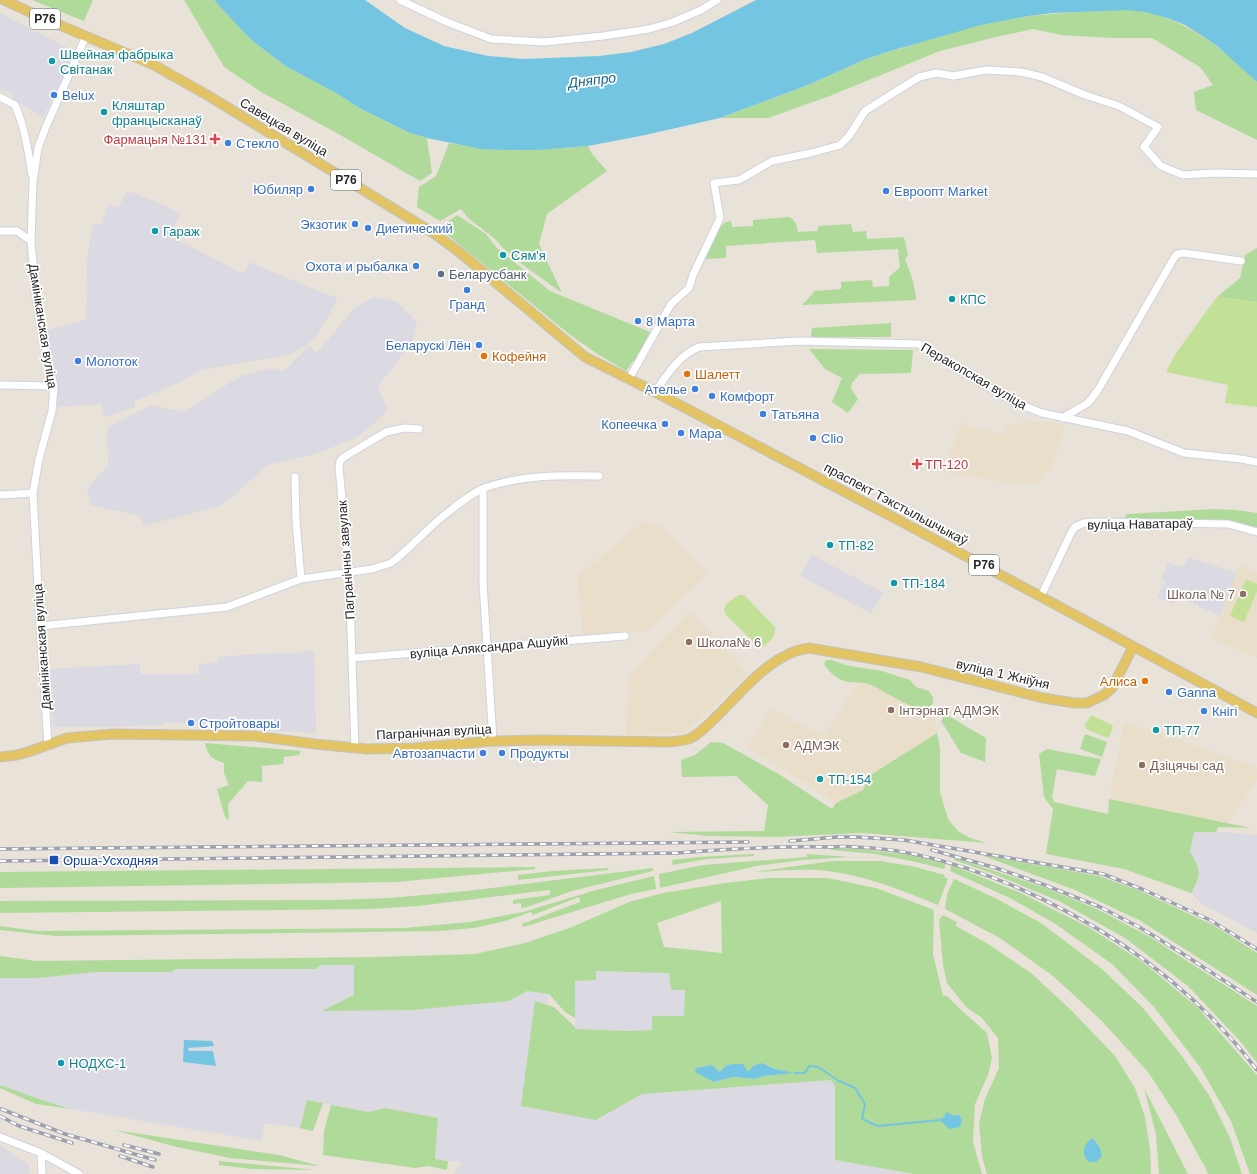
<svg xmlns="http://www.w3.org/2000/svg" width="1257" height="1174" font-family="Helvetica,sans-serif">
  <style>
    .industrial { fill: #dbd9e1 }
    .education { fill: #e9dec9 }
    .green { fill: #b0da9a; fill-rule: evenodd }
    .pitch { fill: #c2e196 }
    .water { fill: #74c5e2 }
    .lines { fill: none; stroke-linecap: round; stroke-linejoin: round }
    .stream { stroke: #74c5e2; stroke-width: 2 }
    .minor-casing { stroke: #cfd2df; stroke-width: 9 }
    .major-casing { stroke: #c3c3c3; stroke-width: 11 }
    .minor { stroke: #fff; stroke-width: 7 }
    .major { stroke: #e2c464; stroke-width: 9 }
    .rail-casing { stroke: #9da0af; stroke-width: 3.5 }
    .rail { stroke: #fff; stroke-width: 2; stroke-dasharray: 6; stroke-linecap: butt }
    .culture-dot { fill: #0f9aa8; stroke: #fff; stroke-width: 1.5 }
    .shop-dot { fill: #3f7fe0; stroke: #fff; stroke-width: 1.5 }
    .health-dot { fill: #e0444e; stroke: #fff; stroke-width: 1.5 }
    .service-dot { fill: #5c6f8a; stroke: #fff; stroke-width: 1.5 }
    .food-dot { fill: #e8710a; stroke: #fff; stroke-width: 1.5 }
    .education-dot { fill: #8d6e63; stroke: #fff; stroke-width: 1.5 }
    .transit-dot { fill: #1a4fb4; stroke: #fff; stroke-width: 1.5 }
    .labels { text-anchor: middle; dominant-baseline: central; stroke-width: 3.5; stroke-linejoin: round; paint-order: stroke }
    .shield { fill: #fff; stroke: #686868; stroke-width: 1 }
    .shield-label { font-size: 12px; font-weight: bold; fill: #272727 }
    .culture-label { font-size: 13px; fill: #0d838f; stroke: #fff; text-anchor: start }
    .shop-label { font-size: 13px; fill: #366cbe; stroke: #fff; text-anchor: start }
    .street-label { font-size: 13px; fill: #272727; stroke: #fff }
    .health-label { font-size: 13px; fill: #be3a42; stroke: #fff; text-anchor: end }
    .service-label { font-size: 13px; fill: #4e5e75; stroke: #fff; text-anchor: start }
    .food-label { font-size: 13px; fill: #c56008; stroke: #fff; text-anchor: start }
    .education-label { font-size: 13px; fill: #785e54; stroke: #fff; text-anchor: start }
    .transit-label { font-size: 13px; fill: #164399; stroke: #fff; text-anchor: start }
    .water-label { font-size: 14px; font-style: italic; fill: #196388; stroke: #fff }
  </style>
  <rect width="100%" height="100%" fill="#e8e2d9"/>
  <path class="industrial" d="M0 13 76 52 43 117 12 98 13 94 0 90Z
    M131 192 166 206 180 214 170 233V236L244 274 249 262 338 299 314 340 292 354 202 370 178 383 135 401V407L104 417 101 404 58 407V386L47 330 86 320 87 261 93 224 102 225 108 204 118 208 126 193Z
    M374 297 396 301 417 322 411 344 378 386 387 409 375 424 354 439 312 455 274 463 267 466 221 506 143 526 141 516 91 505 87 489 108 466 107 428 151 405 183 412 241 376 272 368 284 371 309 346 317 353 355 307Z
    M812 555 884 593 871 613 800 576Z
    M1188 557 1237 573 1220 616 1177 596 1173 604 1157 597 1165 582 1161 578 1168 563 1183 567Z
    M307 651H314L316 733 207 728 199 723H166L165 725 105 727H53L49 669 140 664V674H198L199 664 218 663V657L253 654 300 653Z
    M1194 832H1221L1257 835V933L1202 904 1191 893 1198 881 1190 852Z
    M321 965H354V995L323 1011 412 1010 509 1001 527 991 549 994 547 1004 535 1001 596 1120 642 1094 831 1080 835 1085V1160L914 1174H454L462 1162 435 1159 438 1118 385 1108 369 1112 307 1100 300 1128 264 1123 262 1141 71 1109 45 1101 0 1085V978H38L95 972H171L176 969H315Z
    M611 970 669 973 685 990 684 1017 653 1016 652 1030 629 1031 575 1029V981L596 980V971Z
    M0 1145 29 1165V1174H0Z"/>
  <path class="education" d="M1046 421 1064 424 1052 471 1044 472 1039 484 1005 482 944 472 961 422 979 431 987 429 1002 435 1007 424Z
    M643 522 662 527 707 574 649 631 583 635 577 577Z
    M1240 565 1257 572V658L1211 638Z
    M690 611 748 674 687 731 679 733 626 736 629 675Z
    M858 682 867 683 883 690 934 716 937 733 869 776 863 790 836 803 748 747 771 708 824 737Z
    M1124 722 1188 743 1257 768V779L1228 824 1109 799Z"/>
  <path class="green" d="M32 0H93L84 21Z
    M184 0H214L249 38 287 67 336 93 361 109 385 121 408 132 427 138 432 173 420 181 335 132 261 92 224 67Z
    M1101 10C1116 10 1130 9 1144 12 1190 21 1224 50 1257 82V140L1196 110 1194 92 1213 85 1200 67 1152 38H1111L1061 35 1033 29 996 37 940 51 827 97 768 118H720L808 85 866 59 957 31 981 25 1028 16Z
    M449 143C467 146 486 150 504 150 532 151 560 148 588 146L592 154 607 171 547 214 539 244 562 293 527 268 504 249 495 239 468 218 461 209 440 221 417 207 419 187 436 176Z
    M457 215 486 234 497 248 550 291 650 332 636 361H633L626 371 596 353 569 334 439 228Z
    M789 217C796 221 797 225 798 232L817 231 819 226 851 224 853 232 866 231 867 239 904 237 908 255 905 260C911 273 915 286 916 300L802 305 815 291 841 289V282L872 280 873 287 889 286V277L900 267 898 249 817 253 815 240 726 246V258L704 259 703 257C710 246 717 222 731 221L732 227 753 226V220Z
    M1257 248V302L1217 297 1240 278 1245 255Z
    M891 323V337H811L812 328Z
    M809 349 913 350 911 373 860 374 852 383 851 389 858 399 848 413 832 402 842 378 825 369Z
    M1214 509 1236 510 1257 513V528L1232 521 1213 520 1124 519 1127 514Z
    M826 660H832L845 665 882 671 910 680 916 687 929 691 933 697V703L928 709C912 711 886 691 869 684 860 681 850 684 842 680 834 677 829 671 824 664Z
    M945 714 986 738 985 762 961 753 941 721Z
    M937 733 940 748V792L948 819 958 831 970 838 987 843 863 833 775 837 709 836 668 832 764 831 768 805 736 776 682 777 681 760 695 755 711 742 723 743 777 773 832 809 836 803 863 790 869 776Z
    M1085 734 1107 742 1102 757 1080 749Z
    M205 743 301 751 299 755 284 757 283 764 262 766V782L248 781 228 804 229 820 225 817 217 789 229 785 224 773V763C213 760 207 755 205 743Z
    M1047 749 1101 759 1095 776 1057 769 1052 797 1054 802 1108 814 1109 799 1251 828 1218 827 1216 832H1194L1190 852C1201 871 1202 874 1191 893L1124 869 1046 854 1053 809 1044 797 1039 754Z
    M830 848 860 849 909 855 946 864 944 869 916 862 875 854 831 850Z
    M754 854V856L708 859 673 865 672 860 698 857Z
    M807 854 851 857 802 860 756 866 660 888 659 874 703 865 807 857Z
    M981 855 1099 876 1140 891 1213 925 1257 953V995L1139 920 1075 890Z
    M955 858 1043 887 1099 910 1150 937 1257 1006V1063L1240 1041 1188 986 1125 938 1059 901 991 873 954 860Z
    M832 861H880L911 866 945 875 944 877 948 879 938 905C899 889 859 873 817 870 795 869 773 871 752 872Z
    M951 865 1021 893 1090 928 1144 963 1198 1008 1257 1075V1174H1250L1231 1121 1200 1067 1154 1007 1112 964 1054 923 1010 898 950 871Z
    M535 867V869L397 882 0 888V872Z
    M608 868 609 870 518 880V875L552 871Z
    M653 868V871L572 891 527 907 521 908V903L513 904V900L550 895V890L418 906 371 909 0 913V901L333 900 390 898 467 891Z
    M654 876 656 889 631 894 523 927 522 924 580 902 579 897 533 915 531 912 505 921 474 928 439 931 57 936 0 930V926L37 931 403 928 470 922 523 912 596 890Z
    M768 878H827L876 888 934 910 933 954 943 996H947L960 1009 987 1033 992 1058 988 1075 975 1104 973 1142 982 1174H914L835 1160V1086L831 1080 642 1094 596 1120 521 1106 535 1001 554 1007 575 1027V1029L629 1031 652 1030V1016H684L685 990H671L669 973 596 971V980L575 981V1018L565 1012 549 994 527 991 509 1001 412 1010 322 1011 354 995V965H321L315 969H176L171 972H95L38 978H0V956L36 961 376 957 475 954 525 943 572 927 629 902 663 893 725 883ZM721 901 722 953 664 947 657 923ZM762 1063 775 1069 792 1073 763 1076 755 1079 733 1077 714 1082 696 1068 712 1065 720 1072H748Z
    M954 879 995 898 1041 923 1102 969 1142 1007 1182 1056 1209 1095 1230 1138 1242 1174H1208L1205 1167 1175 1113 1148 1072 1100 1019 1053 976 1000 938 945 909 947 894Z
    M943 915 957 922 956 926 988 944 1031 973 1071 1010 1115 1056 1135 1088 1145 1117 1150 1149 1151 1174H987L982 1157 979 1123 985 1099 999 1068 998 1038 981 1017 967 1008 947 983 943 965 939 920Z
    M0 1085 45 1101 71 1109 36 1104 0 1088Z
    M1144 1088 1188 1174H1159L1156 1134Z
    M307 1100 323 1103 313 1131 300 1128Z
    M331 1105 369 1112 385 1108 438 1118 435 1159 448 1161 447 1170 428 1166 415 1168 323 1155 324 1131Z
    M114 1130 279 1155 320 1166 230 1158 177 1147Z
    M219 1161 315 1170 252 1169 219 1165Z"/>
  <path class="pitch" d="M1217 297 1257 302V407L1225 403 1228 385 1166 372 1176 353Z
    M1246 579 1257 584V591L1244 622 1230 616Z
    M739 595H744L775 627C776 637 770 642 762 647L757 645 725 614 724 609 727 603Z
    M1091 715 1112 725 1113 728 1108 738 1086 729 1085 725Z"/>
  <path class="water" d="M214 0H365L405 28 444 46 488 56 524 59 599 56 631 52 664 44 692 33 756 0H1257V82L1218 47 1201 35 1185 25 1167 18 1144 12 1127 10 1053 13 1028 16 981 25 894 50 866 59 808 85 720 118 645 135 588 146 537 150H504L481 149 427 138 408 132 361 109 336 93 287 67 267 52 249 38Z
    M184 1040 212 1041 214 1046 188 1048 189 1051H213L216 1066 183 1062Z
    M762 1063 775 1069 795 1073 764 1076 755 1079 733 1077 714 1082 695 1072 696 1068 712 1065 720 1072C726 1063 732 1064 743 1064L748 1072 753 1066Z
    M946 1112 955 1116 959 1114 962 1121 960 1127 950 1129 939 1120 945 1116Z
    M1093 1138 1100 1148 1102 1156 1096 1162H1090C1080 1156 1083 1143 1093 1138Z"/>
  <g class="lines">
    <path class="stream" d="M795 1073H805L809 1066 818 1067 839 1081 855 1088 865 1104 862 1119 878 1126 940 1120"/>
    <g class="minor-casing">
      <path id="minor" d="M400 0 447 22 491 39 544 42 603 36 649 29 673 22 701 10 717 0
        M0 97 15 105C25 128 28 150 32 175
        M0 231H17L31 241
        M629 379 671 304 689 288 693 275 720 218 714 183 739 180 772 161 811 153 840 145 849 136 865 111 919 77 937 73 953 76 986 70 1021 72 1042 77 1085 95 1119 106 1158 127 1144 147 1161 166 1183 175 1215 173 1257 174
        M0 385 54 386
        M655 392C667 375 679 355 699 347L800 341 919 344 958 369 1014 402 1042 413 1128 431 1184 453 1241 459 1257 462
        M1062 418 1088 403 1098 390 1174 258 1177 254 1184 253 1241 261
        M295 477 296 520 301 579
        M483 489V583L493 741
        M0 495 33 493
        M1041 596 1071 533 1075 527 1084 523 1095 522 1228 524 1257 532
        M40 626 227 607 301 579 372 569 391 563C412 547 429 526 451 510 461 502 473 493 484 488 521 475 561 475 599 476
        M353 658 625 636
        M48 744 40 626 33 493 39 459 52 411 54 386 42 334 36 297 31 241 33 182 38 148 45 129 86 36
        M355 748 349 572 339 468 340 461 344 457 386 432 404 428 419 429
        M0 1137 41 1153 79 1174
        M41 1153 42 1174"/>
    </g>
    <g class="major-casing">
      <path id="major" d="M4 0 38 16 154 65 207 95 337 174 435 234 463 255 585 357 655 392 904 523 1257 713
        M0 757 17 755 28 752 67 738 113 734 254 736 315 744 367 749 414 748 493 741 539 740 670 742C677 741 684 741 691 738 701 733 709 724 717 716 743 691 771 653 809 648L921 667 1043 698 1074 703H1087L1104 695 1112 688 1133 647"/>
    </g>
    <use href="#minor" class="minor"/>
    <use href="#major" class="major"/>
    <g class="rail-casing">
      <path id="rail" d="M790 841 837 837H856L904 840 1103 874 1144 890 1210 920 1257 949
        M0 849 748 842
        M932 850 996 868 1042 884 1100 907 1139 927 1180 952 1257 1002
        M0 861 677 853C727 849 777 846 828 847 837 847 847 846 857 847 910 849 960 864 1009 884 1106 925 1193 986 1257 1070
        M1 1109 65 1134 155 1160
        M0 1116 19 1126 72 1143
        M124 1145 159 1154
        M120 1156 153 1167"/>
    </g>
    <use href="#rail" class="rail"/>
  </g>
  <g class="culture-dot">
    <circle cx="52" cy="61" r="4"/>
    <circle cx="104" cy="112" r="4"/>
    <circle cx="155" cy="231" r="4"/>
    <circle cx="503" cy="255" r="4"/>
    <circle cx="952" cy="299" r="4"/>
    <circle cx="830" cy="545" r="4"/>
    <circle cx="894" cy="583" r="4"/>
    <circle cx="1156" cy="730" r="4"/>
    <circle cx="820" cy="779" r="4"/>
    <circle cx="61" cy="1063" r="4"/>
  </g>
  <g class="shop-dot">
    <circle cx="54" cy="95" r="4"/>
    <circle cx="228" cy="143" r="4"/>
    <circle cx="311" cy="189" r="4"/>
    <circle cx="886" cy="191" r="4"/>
    <circle cx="355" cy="224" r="4"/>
    <circle cx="368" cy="228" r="4"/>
    <circle cx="416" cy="266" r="4"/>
    <circle cx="467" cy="290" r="4"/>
    <circle cx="638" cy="321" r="4"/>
    <circle cx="479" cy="345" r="4"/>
    <circle cx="78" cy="361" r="4"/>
    <circle cx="695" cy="389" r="4"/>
    <circle cx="712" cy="396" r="4"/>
    <circle cx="763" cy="414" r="4"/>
    <circle cx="665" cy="424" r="4"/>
    <circle cx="681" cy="433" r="4"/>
    <circle cx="813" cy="438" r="4"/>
    <circle cx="1169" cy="692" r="4"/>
    <circle cx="1204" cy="711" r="4"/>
    <circle cx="191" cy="723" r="4"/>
    <circle cx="483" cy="753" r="4"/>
    <circle cx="502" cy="753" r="4"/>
  </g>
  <g class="health-dot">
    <path d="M213 133h4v4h4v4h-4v4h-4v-4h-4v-4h4z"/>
    <path d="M915 458h4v4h4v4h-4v4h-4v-4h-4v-4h4z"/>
  </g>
  <circle class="service-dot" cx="441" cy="274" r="4"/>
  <g class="food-dot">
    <circle cx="484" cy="356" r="4"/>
    <circle cx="687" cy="374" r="4"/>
    <circle cx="1145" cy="681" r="4"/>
  </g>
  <g class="education-dot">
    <circle cx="1243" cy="594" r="4"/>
    <circle cx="689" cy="642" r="4"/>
    <circle cx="891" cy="710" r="4"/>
    <circle cx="786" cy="745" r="4"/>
    <circle cx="1142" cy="765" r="4"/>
  </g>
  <rect class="transit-dot" x="49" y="855" width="10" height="10" rx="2"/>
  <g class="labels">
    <g class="shield">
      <rect x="30" y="9" width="30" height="20" rx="3"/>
      <rect x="331" y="170" width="30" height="20" rx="3"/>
      <rect x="969" y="555" width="30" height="20" rx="3"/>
    </g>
    <g class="shield-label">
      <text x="45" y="19">Р76</text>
      <text x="346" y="180">Р76</text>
      <text x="984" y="565">Р76</text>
    </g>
    <g class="culture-label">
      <text x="60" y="54">Швейная фабрыка<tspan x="60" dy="15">Світанак</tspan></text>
      <text x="112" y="105">Кляштар<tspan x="112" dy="15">францысканаў</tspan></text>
      <text x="163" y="231">Гараж</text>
      <text x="511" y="255">Сям'я</text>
      <text x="960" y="299">КПС</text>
      <text x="838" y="545">ТП-82</text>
      <text x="902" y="583">ТП-184</text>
      <text x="1164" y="730">ТП-77</text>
      <text x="828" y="779">ТП-154</text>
      <text x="69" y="1063">НОДХС-1</text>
    </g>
    <g class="shop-label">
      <text x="62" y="95">Belux</text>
      <text x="236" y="143">Стекло</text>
      <text x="303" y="189" text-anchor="end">Юбиляр</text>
      <text x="894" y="191">Евроопт Market</text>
      <text x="347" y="224" text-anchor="end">Экзотик</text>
      <text x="376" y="228">Диетический</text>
      <text x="408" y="266" text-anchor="end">Охота и рыбалка</text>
      <text x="467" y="304" text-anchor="middle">Гранд</text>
      <text x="646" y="321">8 Марта</text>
      <text x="471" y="345" text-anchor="end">Беларускі Лён</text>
      <text x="86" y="361">Молоток</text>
      <text x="687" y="389" text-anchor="end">Ателье</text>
      <text x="720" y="396">Комфорт</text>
      <text x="771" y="414">Татьяна</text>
      <text x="657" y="424" text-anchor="end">Копеечка</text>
      <text x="689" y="433">Мара</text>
      <text x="821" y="438">Clio</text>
      <text x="1177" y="692">Ganna</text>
      <text x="1212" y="711">Кнігі</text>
      <text x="199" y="723">Стройтовары</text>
      <text x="475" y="753" text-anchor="end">Автозапчасти</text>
      <text x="510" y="753">Продукты</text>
    </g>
    <g class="street-label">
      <text transform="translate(284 127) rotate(31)">Савецкая вуліца</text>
      <text transform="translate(43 326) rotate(81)">Дамініканская вуліца</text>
      <text transform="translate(974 376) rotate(30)">Перакопская вуліца</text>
      <text transform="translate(896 504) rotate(28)">праспект Тэкстыльшчыкаў</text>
      <text transform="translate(1140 524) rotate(-1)">вуліца Наватараў</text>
      <text transform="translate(346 560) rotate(-94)">Пагранічны завулак</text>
      <text transform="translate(42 647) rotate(-94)">Дамініканская вуліца</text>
      <text transform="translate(489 647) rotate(-5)">вуліца Аляксандра Ашуйкі</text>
      <text transform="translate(1003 674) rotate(13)">вуліца 1 Жніўня</text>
      <text transform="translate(434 732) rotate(-3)">Пагранічная вуліца</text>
    </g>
    <g class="health-label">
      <text x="207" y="139">Фармацыя №131</text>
      <text x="925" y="464" text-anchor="start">ТП-120</text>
    </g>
    <g class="service-label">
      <text x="449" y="274">Беларусбанк</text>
    </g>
    <g class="food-label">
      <text x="492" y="356">Кофейня</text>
      <text x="695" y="374">Шалетт</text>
      <text x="1137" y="681" text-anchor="end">Алиса</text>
    </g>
    <g class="education-label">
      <text x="1235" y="594" text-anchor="end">Школа № 7</text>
      <text x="697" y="642">Школа№ 6</text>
      <text x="899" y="710">Інтэрнат АДМЭК</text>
      <text x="794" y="745">АДМЭК</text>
      <text x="1150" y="765">Дзіцячы сад</text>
    </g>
    <g class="transit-label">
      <text x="63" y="860">Орша-Усходняя</text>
    </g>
    <g class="water-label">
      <text transform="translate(592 80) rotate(-7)">Дняпро</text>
    </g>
  </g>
</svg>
